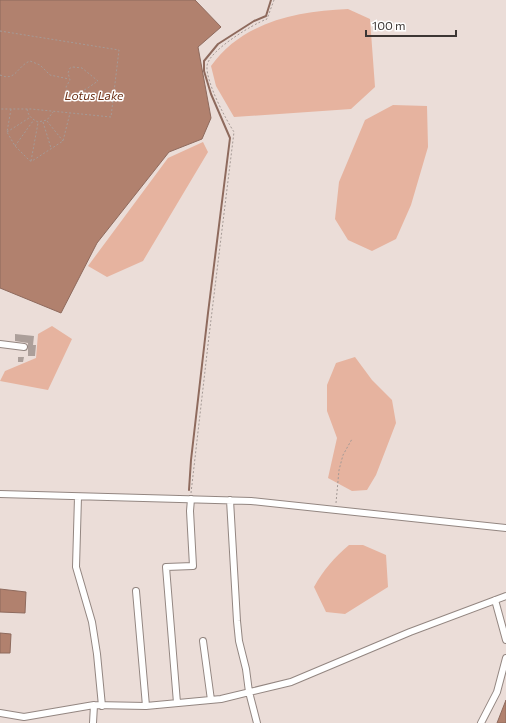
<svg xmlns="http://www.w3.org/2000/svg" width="506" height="723" font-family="Commissioner,sans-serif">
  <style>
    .green { fill: #e6b39f }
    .water { fill: #b1816e; stroke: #8e6a5d }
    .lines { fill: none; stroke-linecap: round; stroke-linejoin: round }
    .stream { stroke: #8e6a5d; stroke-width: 2 }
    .building { fill: #ac9f9a }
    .minor-casing { stroke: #938681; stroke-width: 8 }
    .path { stroke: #a59a96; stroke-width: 1; stroke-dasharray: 2 2; stroke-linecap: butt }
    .minor { stroke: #fff; stroke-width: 6 }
    .labels { text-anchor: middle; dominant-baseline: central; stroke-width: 3; stroke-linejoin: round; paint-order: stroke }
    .water-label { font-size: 12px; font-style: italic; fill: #6b2e13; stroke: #fff }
  </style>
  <rect width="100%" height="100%" fill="#ebddd8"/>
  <path class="green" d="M348 9 370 19 375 87 351 109 234 117 216 86 211 66C242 22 297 11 348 9Z
    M393 105 427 106 428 147 411 205 396 239 372 251 348 240 335 219 339 182 365 120Z
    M203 142 208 152 143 261 107 277 88 266 168 158Z
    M52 326 72 339 48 390 0 381 5 371 36 358 38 334Z
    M355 357 372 380 392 400 396 423 376 475 367 490 352 491 328 478 337 438 327 411V385L336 363Z
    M349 545H363L386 555 388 587 345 614 326 612 314 587C324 569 334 558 349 545Z"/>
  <path class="water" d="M0 0H195L221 27 198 47 211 118 202 139 169 152 97 243 61 313 0 288Z
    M0 589 26 592 25 613 0 612Z
    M0 633 11 634 10 653H0Z
    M506 700V723H497Z"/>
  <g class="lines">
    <path class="stream" d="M189 490 191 460 208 313 230 138 211 94 204 71V61L218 44 254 21 266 16 271 0"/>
  </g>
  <path class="building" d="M15 334 34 336 33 345H36L35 356H28V343L15 341Z
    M18 357H24L23 362H18Z"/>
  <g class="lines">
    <g class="minor-casing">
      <path id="minor" d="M0 344 24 347
        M0 494 251 501 506 528
        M78 497 76 567 92 622 97 654 102 706
        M230 500 237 621 239 641 246 669 249 692 257 723
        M136 591 146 706
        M495 600 506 640
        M203 641 211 700
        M177 703 166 567 193 566 190 511 191 499
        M0 713 24 717 94 705 146 706 221 699 291 682 410 632 506 596
        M93 723 94 705
        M481 723 497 692 506 658"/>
    </g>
    <path class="path" d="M0 31 119 50 111 117 31 109H0
      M73 67 82 68 98 81C90 86 70 103 66 87L70 80 68 73 70 68Z
      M0 75C16 82 17 66 30 61L40 65 50 75 69 79
      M11 109 7 132 15 146 30 161H32L63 141 70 113
      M27 109C28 116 32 119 38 122L47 120 53 112
      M47 121 63 141
      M43 122 51 148
      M7 132 29 118
      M15 146 33 121
      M31 161 38 123
      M191 493 209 336 234 132C225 118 206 82 207 66 208 51 253 24 267 19L274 0
      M336 503 339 470 343 455 352 439"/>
    <use href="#minor" class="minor"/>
  </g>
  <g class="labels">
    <g class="water-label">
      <text x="94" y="95">Lotus Lake</text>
    </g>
  </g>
  <path d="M366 30v6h90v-6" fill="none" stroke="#3c3634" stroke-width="2"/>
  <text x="372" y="30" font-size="12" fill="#3c3634" stroke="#ffffff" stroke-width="3" paint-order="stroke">100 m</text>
</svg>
